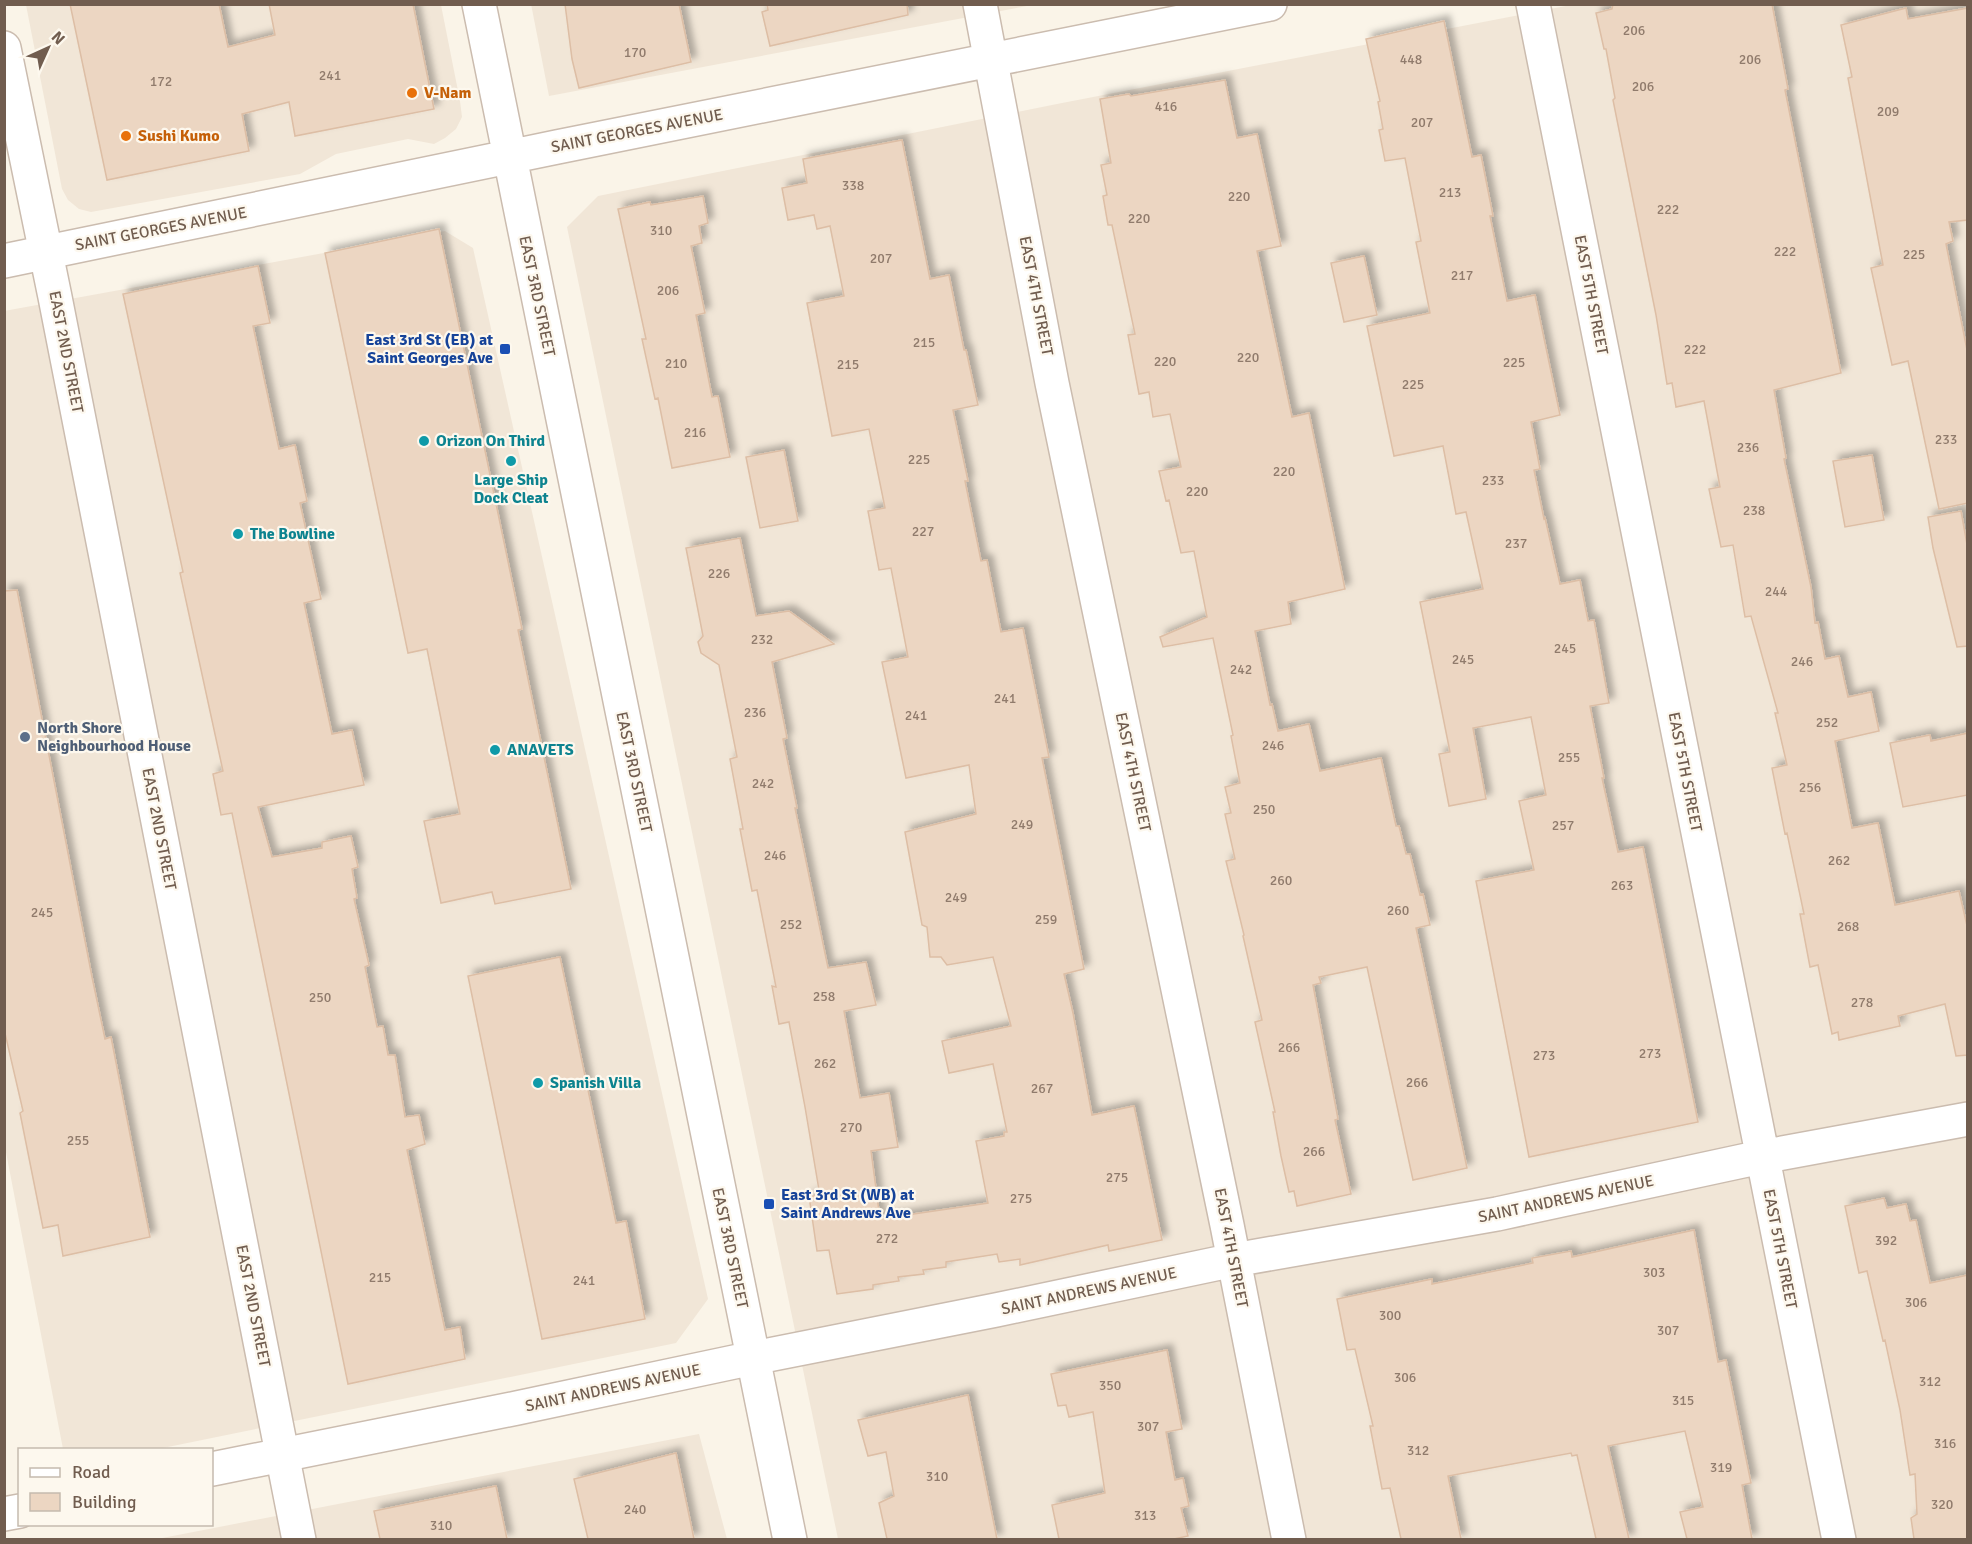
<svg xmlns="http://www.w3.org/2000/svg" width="1972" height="1544" font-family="Signika,sans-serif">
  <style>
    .residential { fill: #f1e6d7 }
    .building { fill: #ecd6c2; stroke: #ddbea5; stroke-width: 1.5; filter: url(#shadow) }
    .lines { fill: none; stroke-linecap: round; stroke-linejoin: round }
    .minor-casing { stroke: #cbbcaf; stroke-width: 36 }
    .minor { stroke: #fff; stroke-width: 33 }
    .food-dot { fill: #e8710a; stroke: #fdf8ee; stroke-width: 2 }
    .transit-dot { fill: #1a4fb4; stroke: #fdf8ee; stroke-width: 2 }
    .culture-dot { fill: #0f9aa8; stroke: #fdf8ee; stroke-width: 2 }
    .service-dot { fill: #5c6f8a; stroke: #fdf8ee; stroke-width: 2 }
    .labels { text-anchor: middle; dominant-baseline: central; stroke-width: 4.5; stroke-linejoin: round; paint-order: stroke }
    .number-label { font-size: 14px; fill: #907b6c }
    .food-label { font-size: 16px; font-weight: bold; fill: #c56008; stroke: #fdf8ee; text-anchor: start }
    .street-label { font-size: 16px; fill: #715d4f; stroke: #fdf8ee }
    .transit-label { font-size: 16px; font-weight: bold; fill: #164399; stroke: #fdf8ee; text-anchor: end }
    .culture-label { font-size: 16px; font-weight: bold; fill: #0d838f; stroke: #fdf8ee; text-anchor: start }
    .service-label { font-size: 16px; font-weight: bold; fill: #4e5e75; stroke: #fdf8ee; text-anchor: start }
  </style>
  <defs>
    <filter id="shadow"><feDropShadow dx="5.5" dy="-5.5" stdDeviation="3" flood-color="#0004"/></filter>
  </defs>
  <rect width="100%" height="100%" fill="#faf4e8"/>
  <path class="residential" d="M531 4 1032 5 549 96Z
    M26 5H441L460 101 462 117 456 129 445 138 434 144 408 139 336 154 300 174 91 212 79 209 68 200 62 189Z
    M1571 5H1967V1539H838L567 227 598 196 1062 103Z
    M445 231 473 248 708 1299 676 1343 158 1449H63L5 1147 4 311Z
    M699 1434 727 1539 152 1540Z"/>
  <path class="building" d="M70 4H219L228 47 275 35 269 4H413L434 109 295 136 289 102 242 114 249 151 107 180Z
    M565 4H679L691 62 579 88 572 59Z
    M767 4H907L908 15 770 46 762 12 768 10Z
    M1613 4H1772L1788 89 1785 90 1841 373 1774 390 1786 458 1784 459 1811 587 1815 623 1818 622 1825 659 1839 656 1848 697 1871 692 1879 731 1835 741 1852 828 1878 823 1895 905 1959 891 1968 930V1055L1956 1056 1945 1004 1898 1016 1900 1026 1839 1040 1838 1032 1832 1034 1818 965 1810 967 1800 914H1804L1787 833 1785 834 1772 768 1787 765 1775 713H1778L1751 616 1745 617 1733 545 1721 547 1709 489 1720 487 1704 401 1676 407 1672 383 1667 384 1656 315 1613 100 1615 98 1606 49H1604L1596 13 1612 9Z
    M1906 8 1908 19 1968 8V220L1949 222 1953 241 1946 244 1968 355V503L1939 509 1908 361 1892 365 1871 268 1883 265 1848 78 1852 77 1841 25Z
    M1444 21 1472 157 1481 155 1493 216H1490L1507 301 1535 295 1560 415 1531 422 1540 469 1534 470 1544 519 1545 518 1560 584 1580 580 1588 621 1594 620 1609 703 1590 706 1604 778H1602L1618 852 1643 847 1698 1122 1529 1157 1476 881 1534 870 1519 801 1546 795 1531 717 1473 728 1486 799 1449 806 1439 754 1450 752 1420 602 1483 589 1466 512 1456 514 1443 446 1394 456 1367 326 1430 313 1416 242 1421 241 1405 158 1385 161 1379 130 1383 129 1378 102 1380 101 1366 39Z
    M1225 80 1237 138 1257 134 1281 246 1257 251 1292 417 1309 413 1345 589 1288 602 1291 624 1255 631 1270 705 1272 704 1278 731 1309 724 1320 771 1381 758 1396 826H1399L1406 854H1410L1420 895 1423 894 1430 925 1416 928 1467 1168 1413 1180 1367 967 1319 977 1321 983 1313 985 1338 1119 1335 1120 1351 1194 1297 1206 1294 1191 1289 1192 1281 1156 1273 1112H1275L1255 1022 1262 1020 1243 936 1244 935 1226 861 1235 859 1225 814 1231 813 1225 787 1240 783 1231 736 1233 735 1213 638 1163 647 1160 637 1207 617 1194 551 1181 553 1169 500 1166 501 1159 471 1181 467 1170 414 1153 417 1149 392 1139 394 1128 335 1135 334 1112 225H1108L1103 196 1107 195 1101 165 1111 163 1100 99 1129 94 1131 96Z
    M902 140 930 279 949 275 964 350H966L978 405 953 410 968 481H965L981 561 987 560 1001 632 1023 628 1049 757 1042 758 1084 969 1064 974 1073 1013 1092 1115 1134 1106 1162 1240 1109 1251 1108 1245 1020 1265V1259L999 1262 997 1254 946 1262V1267L923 1270 924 1274 898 1277 899 1281 873 1285V1289L837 1294 829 1250 817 1251 809 1196H820L805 1107 789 1022 779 1024 772 986 776 987 757 890 752 891 740 829H743L730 759 737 757 719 665 701 653 698 642 703 636 686 548 740 538 756 616 789 611 834 644 772 662 787 738 783 739 797 808H795L828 968 866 962 876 1005 844 1011 860 1098 889 1093 898 1147 871 1151 880 1219 988 1203 976 1141 1004 1136V1132H1007L993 1064 949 1073 942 1041 1011 1026 993 957 947 965 941 957H930L927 927 922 925 905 832 976 814 969 765 906 778 882 662 908 657 891 568 879 570 868 511 885 508 869 429 832 436 807 303 844 296 830 226 817 229 814 215 788 220 782 188 807 183 803 159Z
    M703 196 708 223 699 226 702 243 691 246 705 313 696 315 712 397 718 396 730 457 672 468 658 398 655 399 642 339H646L618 209 650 202 651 205Z
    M439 229 522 629 518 630 571 889 495 904 492 892 441 903 424 821 460 814 427 649 408 653 325 253Z
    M1364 256 1377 315 1344 322 1331 263Z
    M258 266 270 323 253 326 279 449 295 445 307 501 300 503 321 599 304 603 332 734 352 730 364 785 258 807 272 857 322 848V842L351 836 358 867 352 869 357 898 354 899 369 965 365 967 377 1027 383 1026 388 1055H395L405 1117 419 1115 425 1144 407 1150 445 1330 460 1327 465 1359 348 1384 232 813 221 815 213 774 223 771 180 573 183 572 123 294Z
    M784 450 798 521 760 528 746 457Z
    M1872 455 1884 520 1845 527 1833 461Z
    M1961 511 1968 550V646L1957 647 1933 548 1928 517Z
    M17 590 92 977 105 1039 111 1037 150 1237 63 1256 58 1225 43 1228 20 1113 23 1111 4 1029V591Z
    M1968 733V795L1903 807 1890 743 1930 735 1931 741Z
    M560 957 616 1223 626 1221 645 1319 542 1339 468 976Z
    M1884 1198 1887 1208 1906 1204 1910 1221 1916 1220 1930 1283 1968 1275V1539H1914L1911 1518 1917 1514 1915 1474 1910 1475 1900 1410 1885 1340 1883 1341 1867 1271 1859 1273 1845 1206Z
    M1694 1230 1718 1362 1726 1360 1751 1483 1742 1485 1752 1539H1687L1680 1512 1703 1507 1685 1431 1608 1446 1629 1539H1596L1577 1455 1572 1456 1571 1453 1448 1476 1461 1539H1401L1390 1488 1382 1489 1370 1426H1373L1355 1349 1347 1350 1337 1299 1432 1279V1284L1533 1263 1532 1258 1571 1251 1572 1257Z
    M1167 1350 1182 1429 1166 1432 1175 1480 1183 1478 1189 1506 1181 1508 1188 1536 1174 1539H1059L1052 1505 1105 1493 1093 1412 1069 1417 1066 1405 1058 1406 1051 1374Z
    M968 1395 997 1539H887L879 1503 894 1496 886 1452 868 1456 858 1420Z
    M676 1453 694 1539H588L574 1479Z
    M496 1486 507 1539H380L374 1511Z"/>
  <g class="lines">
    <g class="minor-casing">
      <path id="minor" d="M479 4 790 1540
        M980 4 1052 383 1227 1225 1289 1540
        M1533 4 1839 1540
        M4 48 55 297 299 1540
        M4 261 557 147 1270 4
        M212 1469 517 1408 753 1358 996 1310 1234 1260 1497 1214 1761 1157 1968 1119
        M4 1514 20 1511"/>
    </g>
    <use href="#minor" class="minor"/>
  </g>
  <g class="food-dot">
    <circle cx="412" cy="93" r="6"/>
    <circle cx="126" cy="136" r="6"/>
  </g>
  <g class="transit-dot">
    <rect x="499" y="343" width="12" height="12" rx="3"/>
    <rect x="763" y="1198" width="12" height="12" rx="3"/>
  </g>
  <g class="culture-dot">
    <circle cx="424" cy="441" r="6"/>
    <circle cx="511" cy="461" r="6"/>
    <circle cx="238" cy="534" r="6"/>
    <circle cx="495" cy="750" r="6"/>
    <circle cx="538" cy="1083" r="6"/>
  </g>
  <circle class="service-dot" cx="25" cy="737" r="6"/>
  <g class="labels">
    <g class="number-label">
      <text x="1634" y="30">206</text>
      <text x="635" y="52">170</text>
      <text x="1411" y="59">448</text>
      <text x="1750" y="59">206</text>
      <text x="330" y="75">241</text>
      <text x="161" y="81">172</text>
      <text x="1643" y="86">206</text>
      <text x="1166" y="106">416</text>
      <text x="1888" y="111">209</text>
      <text x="1422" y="122">207</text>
      <text x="853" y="185">338</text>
      <text x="1450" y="192">213</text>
      <text x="1239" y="196">220</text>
      <text x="1668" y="209">222</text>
      <text x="1139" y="218">220</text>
      <text x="661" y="230">310</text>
      <text x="1785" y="251">222</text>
      <text x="1914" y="254">225</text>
      <text x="881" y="258">207</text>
      <text x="1462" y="275">217</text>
      <text x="668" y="290">206</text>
      <text x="924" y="342">215</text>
      <text x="1695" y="349">222</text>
      <text x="1248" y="357">220</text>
      <text x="1165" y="361">220</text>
      <text x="1514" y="362">225</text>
      <text x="676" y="363">210</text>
      <text x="848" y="364">215</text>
      <text x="1413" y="384">225</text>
      <text x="695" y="432">216</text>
      <text x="1946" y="439">233</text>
      <text x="1748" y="447">236</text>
      <text x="919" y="459">225</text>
      <text x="1284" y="471">220</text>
      <text x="1493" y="480">233</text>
      <text x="1197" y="491">220</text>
      <text x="1754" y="510">238</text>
      <text x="923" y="531">227</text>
      <text x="1516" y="543">237</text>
      <text x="719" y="573">226</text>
      <text x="1776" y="591">244</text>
      <text x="762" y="639">232</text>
      <text x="1565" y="648">245</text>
      <text x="1463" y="659">245</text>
      <text x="1802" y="661">246</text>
      <text x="1241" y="669">242</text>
      <text x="1005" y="698">241</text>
      <text x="755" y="712">236</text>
      <text x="916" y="715">241</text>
      <text x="1827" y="722">252</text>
      <text x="1273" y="745">246</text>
      <text x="1569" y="757">255</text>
      <text x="763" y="783">242</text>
      <text x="1810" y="787">256</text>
      <text x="1264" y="809">250</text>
      <text x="1022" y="824">249</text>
      <text x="1563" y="825">257</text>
      <text x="775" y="855">246</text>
      <text x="1839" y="860">262</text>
      <text x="1281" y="880">260</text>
      <text x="1622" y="885">263</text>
      <text x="956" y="897">249</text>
      <text x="1398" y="910">260</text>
      <text x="42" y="912">245</text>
      <text x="1046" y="919">259</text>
      <text x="791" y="924">252</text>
      <text x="1848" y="926">268</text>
      <text x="824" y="996">258</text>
      <text x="320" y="997">250</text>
      <text x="1862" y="1002">278</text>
      <text x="1289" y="1047">266</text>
      <text x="1650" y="1053">273</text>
      <text x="1544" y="1055">273</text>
      <text x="825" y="1063">262</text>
      <text x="1417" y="1082">266</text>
      <text x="1042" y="1088">267</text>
      <text x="851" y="1127">270</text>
      <text x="78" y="1140">255</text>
      <text x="1314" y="1151">266</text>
      <text x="1117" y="1177">275</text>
      <text x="1021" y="1198">275</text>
      <text x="887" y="1238">272</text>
      <text x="1886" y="1240">392</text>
      <text x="1654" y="1272">303</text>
      <text x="380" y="1277">215</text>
      <text x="584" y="1280">241</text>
      <text x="1916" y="1302">306</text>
      <text x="1390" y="1315">300</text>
      <text x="1668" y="1330">307</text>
      <text x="1405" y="1377">306</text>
      <text x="1930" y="1381">312</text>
      <text x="1110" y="1385">350</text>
      <text x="1683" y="1400">315</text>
      <text x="1148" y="1426">307</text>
      <text x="1945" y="1443">316</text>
      <text x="1418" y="1450">312</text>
      <text x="1721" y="1467">319</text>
      <text x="937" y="1476">310</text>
      <text x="1942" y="1504">320</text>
      <text x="635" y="1509">240</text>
      <text x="1145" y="1515">313</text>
      <text x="441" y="1525">310</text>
    </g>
    <g class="food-label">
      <text x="424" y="93">V-Nam</text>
      <text x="138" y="136">Sushi Kumo</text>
    </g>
    <g class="street-label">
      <text transform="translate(637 131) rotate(-11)">SAINT GEORGES AVENUE</text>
      <text transform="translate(161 229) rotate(-11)">SAINT GEORGES AVENUE</text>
      <text transform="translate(1591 295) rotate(79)">EAST 5TH STREET</text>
      <text transform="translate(537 296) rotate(78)">EAST 3RD STREET</text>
      <text transform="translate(1036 296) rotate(79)">EAST 4TH STREET</text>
      <text transform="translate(66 352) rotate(79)">EAST 2ND STREET</text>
      <text transform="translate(634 772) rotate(78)">EAST 3RD STREET</text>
      <text transform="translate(1133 772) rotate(78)">EAST 4TH STREET</text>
      <text transform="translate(1685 772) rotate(79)">EAST 5TH STREET</text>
      <text transform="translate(159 829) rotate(79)">EAST 2ND STREET</text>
      <text transform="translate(1566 1199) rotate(-12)">SAINT ANDREWS AVENUE</text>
      <text transform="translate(730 1248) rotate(78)">EAST 3RD STREET</text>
      <text transform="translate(1231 1248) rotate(79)">EAST 4TH STREET</text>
      <text transform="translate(1780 1249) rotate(79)">EAST 5TH STREET</text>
      <text transform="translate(1089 1291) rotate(-12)">SAINT ANDREWS AVENUE</text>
      <text transform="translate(253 1306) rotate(79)">EAST 2ND STREET</text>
      <text transform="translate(613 1388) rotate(-12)">SAINT ANDREWS AVENUE</text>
    </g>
    <g class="transit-label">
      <text x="493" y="340">East 3rd St (EB) at<tspan x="493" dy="18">Saint Georges Ave</tspan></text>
      <text x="781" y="1195" text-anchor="start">East 3rd St (WB) at<tspan x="781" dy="18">Saint Andrews Ave</tspan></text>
    </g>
    <g class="culture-label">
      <text x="436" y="441">Orizon On Third</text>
      <text x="511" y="480" text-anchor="middle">Large Ship<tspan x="511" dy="18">Dock Cleat</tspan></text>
      <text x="250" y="534">The Bowline</text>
      <text x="507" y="750">ANAVETS</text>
      <text x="550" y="1083">Spanish Villa</text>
    </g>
    <g class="service-label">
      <text x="37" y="728">North Shore<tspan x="37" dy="18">Neighbourhood House</tspan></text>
    </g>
  </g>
  <rect width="1972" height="1544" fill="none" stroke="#715d4f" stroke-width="12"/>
  <rect x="18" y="1448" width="195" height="78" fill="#fdf8ee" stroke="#c5baae" stroke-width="1.5"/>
  <rect x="30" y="1468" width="30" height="9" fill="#ffffff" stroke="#c5baae" stroke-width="1.5"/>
  <text x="72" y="1478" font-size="18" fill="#715d4f">Road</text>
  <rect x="30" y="1493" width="30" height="18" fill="#ecd6c2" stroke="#c5baae" stroke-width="1.5"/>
  <text x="72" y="1508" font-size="18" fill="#715d4f">Building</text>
  <g transform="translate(48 48) rotate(45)" stroke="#fdf8ee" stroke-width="4.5" paint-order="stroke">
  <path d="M0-4.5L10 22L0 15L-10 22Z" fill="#715d4f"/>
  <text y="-9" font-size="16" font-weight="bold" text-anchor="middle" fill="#715d4f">N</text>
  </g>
</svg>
